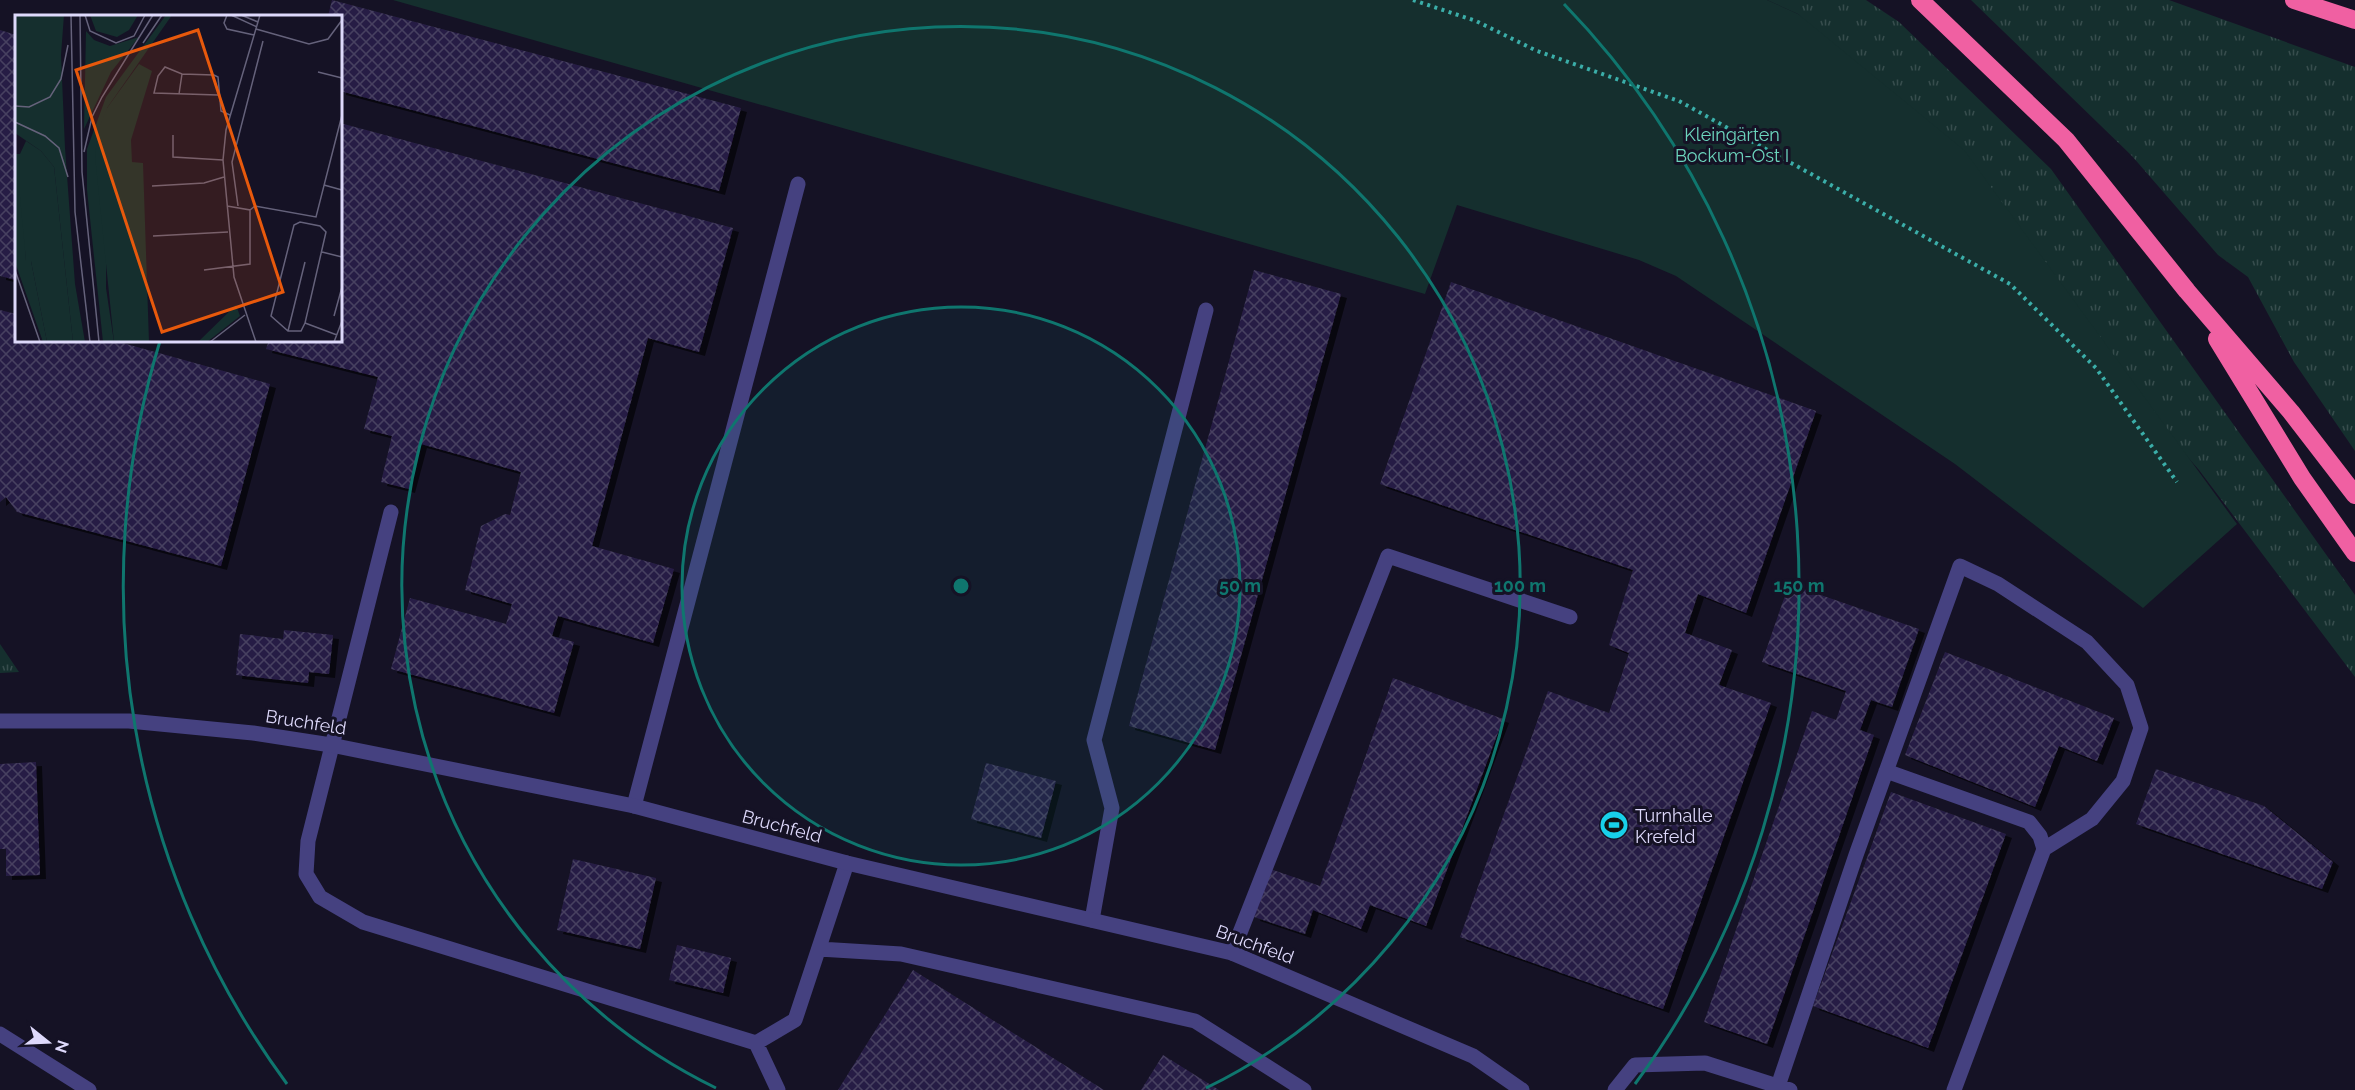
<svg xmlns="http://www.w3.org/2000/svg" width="2355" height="1090" font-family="Raleway,sans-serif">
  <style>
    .grass { fill: url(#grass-tufts) }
    .garden { fill: #152f2e }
    .building { fill: url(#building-cross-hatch); filter: url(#shadow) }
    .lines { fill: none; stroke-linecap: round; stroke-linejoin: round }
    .path { stroke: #3baea9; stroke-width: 4; stroke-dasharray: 3 4.5; stroke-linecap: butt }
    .lane { stroke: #454180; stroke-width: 15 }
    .street { stroke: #454180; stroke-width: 15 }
    .highway { stroke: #f060a2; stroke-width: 18 }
    .ring { fill: none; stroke: #0f766e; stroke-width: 3 }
    .labels { text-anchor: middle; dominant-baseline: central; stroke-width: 6; stroke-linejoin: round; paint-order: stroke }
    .park-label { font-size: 18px; fill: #6cd5bd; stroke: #151225 }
    .street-label { font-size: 18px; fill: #ded9fb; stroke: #151225 }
    .poi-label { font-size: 18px; fill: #ded9fb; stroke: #151225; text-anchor: start }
    .inset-road { fill: none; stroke: #65627b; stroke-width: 1.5 }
    .view { fill: #e8590c; fill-opacity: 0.15; stroke: #e8590c; stroke-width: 3 }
    .inset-edge { fill: none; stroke: #ded9fb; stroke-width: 3 }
    .centre { fill: #0f766e; stroke: #151225; stroke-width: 3 }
    .ring-label { font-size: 18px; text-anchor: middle; font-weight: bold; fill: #0f766e; stroke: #151225; stroke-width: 6; stroke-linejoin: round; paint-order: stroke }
  </style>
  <defs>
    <pattern id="grass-tufts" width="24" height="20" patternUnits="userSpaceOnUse" patternTransform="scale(1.5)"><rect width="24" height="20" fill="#152f2e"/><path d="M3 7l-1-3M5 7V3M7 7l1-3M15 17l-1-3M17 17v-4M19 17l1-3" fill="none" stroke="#374d4d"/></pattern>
    <pattern id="building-cross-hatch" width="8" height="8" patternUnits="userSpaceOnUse" patternTransform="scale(1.5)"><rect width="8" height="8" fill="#281f45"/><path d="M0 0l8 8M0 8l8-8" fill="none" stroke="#473f61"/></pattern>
    <filter id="shadow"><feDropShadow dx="6" dy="4" stdDeviation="0" flood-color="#0009"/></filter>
  </defs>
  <rect width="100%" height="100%" fill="#151225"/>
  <path class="grass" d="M1767 0H1866L1899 22 2051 169 2355 595V677L2199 470 1798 14Z
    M1971 0H2169L2355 67V451L2294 362 2248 277 2218 255 2132 156Z
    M0 644 19 672 0 673Z"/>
  <path class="garden" d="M393 0H1767L1798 14 1964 150 2237 524 2143 608 1955 464 1676 276 1639 260 1457 205 1425 294Z"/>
  <path class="building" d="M332 0 741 108 719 191 340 91V16H328Z
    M0 30 16 35V280L0 276Z
    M340 123 733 228 699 352 648 338 592 546 674 569 653 643 558 616 552 636 574 642 554 713 391 669 410 598 506 624 512 604 465 590 481 526 505 514 510 515 521 472 421 444 409 489 381 482 392 436 364 429 378 377 266 349 269 340H340Z
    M1254 270 1341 294 1215 750 1129 726Z
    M1451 282 1816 411 1746 613 1698 594 1685 633 1732 650 1719 685 1771 703 1663 1009 1460 937 1548 691 1609 713 1629 653 1609 645 1633 570 1380 484Z
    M0 310 16 314V340H112L270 384 221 566 17 512 6 497 0 502Z
    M1789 584 1919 629 1892 707 1871 700 1860 730 1874 735 1767 1044 1704 1022 1812 711 1836 720 1846 691 1762 662Z
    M284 630 333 635 329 674 309 672 308 683 236 675 240 634 283 639Z
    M1945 652 2114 718 2097 761 2059 746 2035 807 1905 755Z
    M1393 678 1503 719 1426 926 1370 905 1361 929 1313 910 1305 934 1254 917 1270 869 1320 886Z
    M36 762 40 875 6 876V849H0V764Z
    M986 763 1056 781 1041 838 971 819Z
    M2156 769 2264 806 2333 862 2322 889 2136 824Z
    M1891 792 2006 834 1928 1048 1813 1006Z
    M573 859 656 878 640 949 557 930Z
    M677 945 731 958 723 993 669 980Z
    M913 970 1104 1090H838Z
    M1163 1055 1219 1090H1141Z"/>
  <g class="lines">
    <path class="path" d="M1413 0 1476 21 1537 51 1679 101 2010 284 2096 368 2177 482"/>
    <path class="lane" d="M391 512 308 841 306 874 320 897 363 922 756 1043 795 1020 847 863
      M1886 771 2029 822 2040 836 2044 849 1954 1090
      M634 806 798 184
      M1092 920 1112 808 1094 740 1206 310
      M819 949 901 954 1195 1021 1304 1090
      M1232 953 1388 556 1570 617
      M0 1034 89 1090
      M756 1043 778 1090
      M1778 1086 1856 855 1960 566 1998 584 2087 642 2127 685 2141 728 2123 781 2092 819 2044 849
      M1615 1090 1635 1065 1705 1063 1790 1090"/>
    <path class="street" d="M0 721H129L253 733 331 745 634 806 847 863 1232 953 1473 1056 1522 1090"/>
    <path class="highway" d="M1920 0 2066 140 2187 291 2291 412 2355 495
      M2294 0 2355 20
      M2217 339 2302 478 2355 553"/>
  </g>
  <circle cx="961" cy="586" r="279" fill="#0f766e" fill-opacity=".12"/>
  <g class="ring">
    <circle cx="961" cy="586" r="279"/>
    <path d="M716 1088A559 559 0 1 1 1206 1088"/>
    <path d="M287 1084A838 838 0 0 1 160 341M1564 4A838 838 0 0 1 1635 1084"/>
  </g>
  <defs>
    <g id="stadium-disc" transform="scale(1.5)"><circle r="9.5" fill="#18d0e9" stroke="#151225"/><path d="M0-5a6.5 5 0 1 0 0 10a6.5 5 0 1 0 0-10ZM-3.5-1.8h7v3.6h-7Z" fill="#111"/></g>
  </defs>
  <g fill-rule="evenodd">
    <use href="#stadium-disc" x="1614" y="825"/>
  </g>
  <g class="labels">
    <g class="park-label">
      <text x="1732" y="134">Kleingärten<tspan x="1732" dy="21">Bockum-Ost I</tspan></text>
    </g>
    <g class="street-label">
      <text transform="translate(306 722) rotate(9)">Bruchfeld</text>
      <text transform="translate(782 826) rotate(15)">Bruchfeld</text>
      <text transform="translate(1255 944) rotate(20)">Bruchfeld</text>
    </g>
    <g class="poi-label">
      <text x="1635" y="815">Turnhalle<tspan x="1635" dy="21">Krefeld</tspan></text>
    </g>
  </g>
  <g transform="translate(15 15)">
    <rect width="327" height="327" fill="#151225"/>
    <path d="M0 0H49L46 40 50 133 60 269 70 327H58L39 152 26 136 0 118ZM151 0H157L92 93 91 273 99 327H88L72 175V134L91 82ZM71 16 79 25 95 31 124 22 96 57 69 114ZM0 139H5L11 245 16 246 32 327H28L0 247ZM221 290 225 301 192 327H183Z" fill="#152f2e"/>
    <path d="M75 0H123L114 15 102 22 81 16Z" fill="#152f2e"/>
    <path d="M124 49 137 56 116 125 117 147 128 148 134 327H99L80 141 83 116 92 93ZM11 126 26 136 39 152 58 327H32L16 246H11L4 171 5 139Z" fill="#152f2e"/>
    <path class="inset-road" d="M56 0 60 197 75 327M65 0 67 157 84 327M70 0 75 16 101 28 119 21 130 0M212 0 209 8 212 14 239 20M216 0 242 12M226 0 243 7M241 14 294 29 313 24 327 5M128 28 147 0M303 57 327 63M164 79 167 59M203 80 139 78 143 61 150 52 167 59 199 60 203 62 206 96 215 100M0 91 14 92 35 82 46 64 53 30M0 107 30 121 44 133 53 162M158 120V142L208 145M69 137 77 102 87 82 138 0M309 170 327 175M137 171 189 168 209 162M223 191 217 147 248 26M235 195 240 191 301 202 327 100M138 221 213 217M307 237 327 242M0 255 25 327M189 255 235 249V195L212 191M319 301 327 272M290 308 286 316H273L256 301 279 210 285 207 305 211 311 217 290 308 322 320M273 316 290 247M195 327 230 300M241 327 219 262 208 145 211 115 245 0M319 327 327 306"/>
    <path class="view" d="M183 15 268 277 147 317 61 55Z"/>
    <rect width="327" height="327" class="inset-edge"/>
  </g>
  <circle cx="961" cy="586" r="9" class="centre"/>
  <g class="ring-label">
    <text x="1240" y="592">50 m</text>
    <text x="1520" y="592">100 m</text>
    <text x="1799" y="592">150 m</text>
  </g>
  <g transform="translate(48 1042) rotate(108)" stroke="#151225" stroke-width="4.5" paint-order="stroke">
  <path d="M0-4.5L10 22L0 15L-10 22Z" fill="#ded9fb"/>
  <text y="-9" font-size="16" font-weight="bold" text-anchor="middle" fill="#ded9fb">N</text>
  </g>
</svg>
